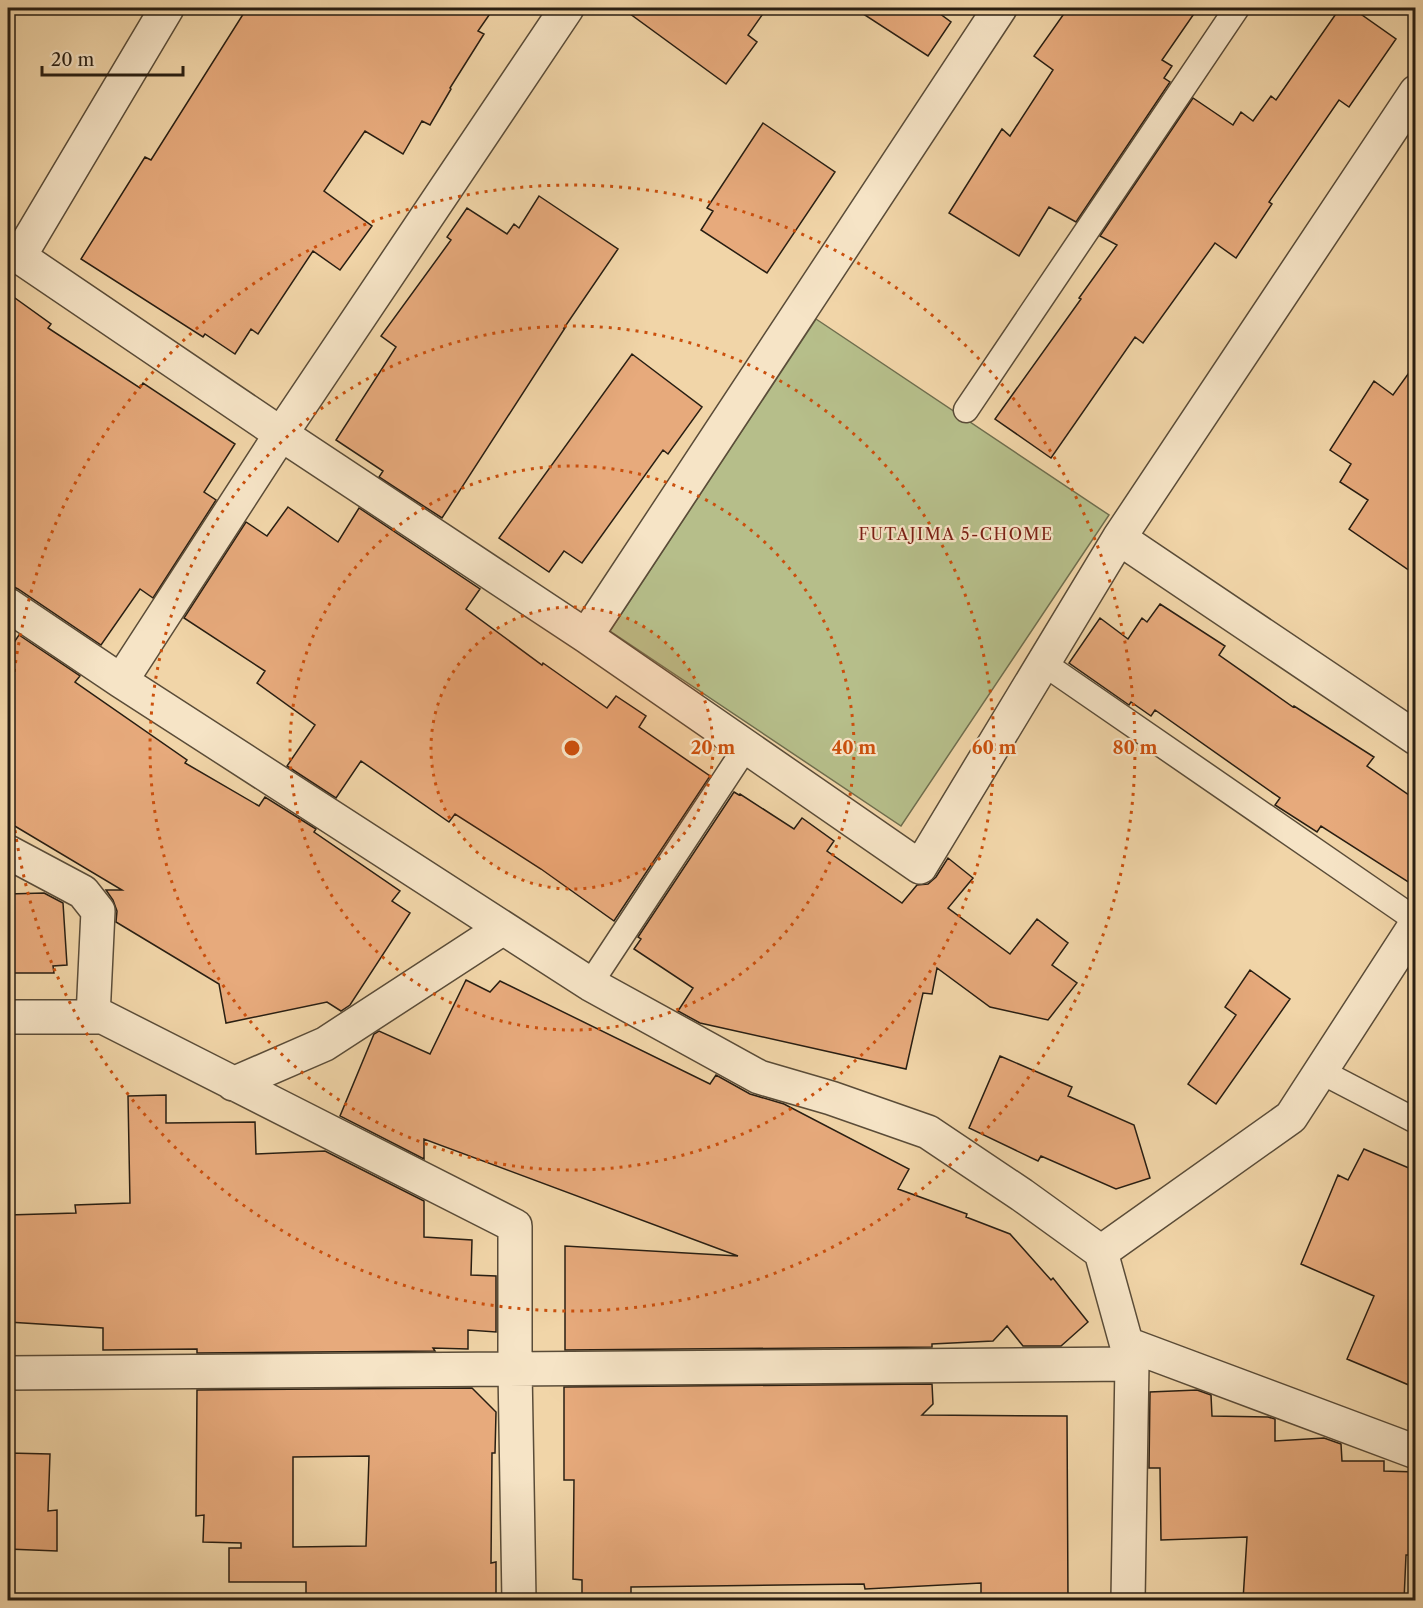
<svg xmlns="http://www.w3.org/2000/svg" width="1423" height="1608" font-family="'Libre Caslon Text',serif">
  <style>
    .green { fill: #b6be8a; stroke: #6f6e4e; stroke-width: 1.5 }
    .building { fill: #e7aa7c; stroke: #281e12; stroke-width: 1.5; fill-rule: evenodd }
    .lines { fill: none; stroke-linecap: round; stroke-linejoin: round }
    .service-casing { stroke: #5a4c38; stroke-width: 27 }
    .minor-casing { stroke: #5a4c38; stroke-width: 36 }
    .service { stroke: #f6e4c6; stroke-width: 24 }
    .minor { stroke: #f6e4c6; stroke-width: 33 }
    .ring { fill: none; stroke: #cb500d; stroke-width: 3; stroke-dasharray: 3 6 }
    .labels { text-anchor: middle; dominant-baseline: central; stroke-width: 4.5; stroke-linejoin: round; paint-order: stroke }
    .neighbourhood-label { font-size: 16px; letter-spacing: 1.5px; fill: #7a1f14; stroke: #f6e4c6 }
    .centre { fill: #cb500d; stroke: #f6e4c6; stroke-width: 3 }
    .ring-label { font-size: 18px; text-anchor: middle; font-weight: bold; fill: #cb500d; stroke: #f6e4c6; stroke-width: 4.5; stroke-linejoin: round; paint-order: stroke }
  </style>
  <rect width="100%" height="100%" fill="#f1d5a8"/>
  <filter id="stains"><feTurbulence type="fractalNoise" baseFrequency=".00333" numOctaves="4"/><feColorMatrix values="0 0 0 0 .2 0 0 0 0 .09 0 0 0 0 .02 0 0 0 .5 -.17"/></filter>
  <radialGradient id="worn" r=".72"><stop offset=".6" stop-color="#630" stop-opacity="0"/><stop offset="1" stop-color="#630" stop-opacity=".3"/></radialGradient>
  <path class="green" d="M816 319 1109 515 901 826 610 631Z"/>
  <path class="building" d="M247 8H494L478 31 484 34 450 88 451 89 430 125 422 121 403 154 365 131 324 191 372 226 340 270 313 251 258 334 251 329 235 354 205 334 203 337 81 259 145 157 151 160Z
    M622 8H767L748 35 757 42 726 84Z
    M854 8H932L951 22 928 56Z
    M1068 8H1198L1162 60 1172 66 1164 78 1170 82 1076 222 1049 207 1019 256 949 213 1002 129 1010 136 1053 70 1034 56Z
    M1340 8H1352L1396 39 1349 107 1339 100 1269 202 1272 204 1236 258 1215 243 1143 343 1135 337 1051 458 995 419 1081 299 1079 298 1117 245 1100 236 1193 98 1233 125 1241 112 1253 121 1271 96 1276 100Z
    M763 123 835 172 767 273 701 230 713 211 707 208Z
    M539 196 618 249 564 328H565L442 518 379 477 383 471 336 440 396 347 381 336 451 240 447 237 467 208 507 234 514 224 519 228Z
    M8 293 51 324 48 328 140 388 143 383 235 444 204 492 216 500 153 598 140 589 101 645 18 589 8 584Z
    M632 354 702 407 668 454 663 450 582 563 564 551 549 572 499 538Z
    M1416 363V575L1349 529 1368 500 1340 482 1351 464 1330 450 1374 381 1393 395Z
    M288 507 338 542 359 508 480 589 466 609 542 665 543 663 607 708 616 696 646 716 639 727 710 776 614 921 541 869 455 814 449 822 361 761 336 798 287 766 315 725 257 683 265 671 184 618 246 522 267 536Z
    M1160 604 1225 646 1219 655 1293 707 1294 706 1374 757 1367 766 1416 800V887L1321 826 1317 832 1275 805 1280 798 1155 710 1151 716 1131 702 1129 705 1069 663 1100 618 1128 639 1142 618 1147 622Z
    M19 635 80 676 75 682 187 760 185 763 259 806 265 797 316 829 314 832 400 891 392 901 410 913 350 1005 341 1011 327 1002 226 1023 219 984 116 922 117 911 113 900 106 890H122L8 822V651Z
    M734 792 739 795 740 794 794 829 802 818 834 841 827 851 902 903 917 885 928 884 936 877 948 858 973 878 948 908 1010 954 1037 919 1068 943 1052 965 1077 983 1048 1020 990 1007 937 968 932 994 923 993 906 1069 700 1023 678 1011 693 988 634 949 641 939 638 937Z
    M44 893 63 903 67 965 53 966 54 973H8V894Z
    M1250 970 1290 999 1216 1104 1188 1084 1236 1015 1225 1007Z
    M466 980 490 992 500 981 710 1084 716 1075 750 1094 784 1104 909 1169 898 1189 967 1214 966 1217 1010 1234 1051 1280 1053 1278 1088 1322 1061 1346H1023L1007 1326 993 1341 932 1344V1347L565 1350V1246L738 1256 424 1139V1159L340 1116 374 1034 379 1031 430 1054Z
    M1000 1056 1072 1087 1068 1096 1134 1125 1150 1178 1116 1189 1041 1156 1038 1161 969 1128Z
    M166 1095V1123L255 1122 256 1154 325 1151 424 1201V1237L472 1240 471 1275 496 1276V1332L468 1330V1349L433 1348 435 1351 197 1353V1349L103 1350V1328L8 1322V1215L76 1213 75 1205 130 1203 128 1096Z
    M1364 1149 1416 1171V1388L1347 1359 1374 1296 1301 1264 1338 1175 1348 1180Z
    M932 1384 933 1404 922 1415 1067 1416 1068 1600H981V1583L865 1589 864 1584 631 1587V1598L582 1599V1580L573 1579 574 1480H564V1387Z
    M472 1388 496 1412 495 1453H492L491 1563 496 1562V1600H306V1582H229V1548H241V1543L203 1542 204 1515 196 1516 197 1390ZM369 1456 366 1546 293 1547V1457Z
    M1197 1390 1211 1395 1212 1416 1268 1417 1275 1419V1441L1324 1438 1341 1444 1342 1461H1384V1471L1416 1472V1555H1406L1404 1600H1243L1247 1537 1161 1540 1160 1468H1149L1150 1392Z
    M8 1453 50 1454 48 1511 57 1510V1551L8 1549Z"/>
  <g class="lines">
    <g class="service-casing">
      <path id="service" d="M966 410 1237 8
        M1043 663 1416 920
        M590 984 746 747
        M1320 1071 1416 1121"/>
    </g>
    <g class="minor-casing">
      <path id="minor" d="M8 249 281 434 586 636 920 867 1119 538 1416 92
        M19 257 167 8
        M1119 538 1416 738
        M8 605 121 681 590 984 759 1077 831 1098 928 1132 1022 1195 1101 1252 1132 1364 1128 1600
        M586 636 1000 8
        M121 681 281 434 567 8
        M8 852 83 892 98 911 93 1017
        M8 1017H103L515 1226V1369L519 1600
        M233 1084 325 1044 503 928
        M1101 1252 1291 1117 1416 924
        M1127 1344 1416 1452
        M8 1373 1132 1364"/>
    </g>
    <use href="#service" class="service"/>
    <use href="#minor" class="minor"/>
  </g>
  <circle cx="572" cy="748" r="141" fill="#cb500d" fill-opacity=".12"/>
  <g class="ring">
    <circle cx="572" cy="748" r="141"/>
    <circle cx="572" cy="748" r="282"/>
    <circle cx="572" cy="748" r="422"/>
    <circle cx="572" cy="748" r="563"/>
  </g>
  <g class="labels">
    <g class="neighbourhood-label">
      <text x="956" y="534">FUTAJIMA 5-CHOME</text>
    </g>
  </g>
  <circle cx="572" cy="748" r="9" class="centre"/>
  <g class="ring-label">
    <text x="713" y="754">20 m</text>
    <text x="854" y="754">40 m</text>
    <text x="994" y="754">60 m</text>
    <text x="1135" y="754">80 m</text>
  </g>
  <rect width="1423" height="1608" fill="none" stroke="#f1d5a8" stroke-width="30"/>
  <rect x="9" y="9" width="1405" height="1590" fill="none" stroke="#281e12" stroke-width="3"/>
  <rect x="15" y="15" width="1393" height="1578" fill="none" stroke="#281e12" stroke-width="1.5"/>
  <path d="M42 66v9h141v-9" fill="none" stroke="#281e12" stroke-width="3"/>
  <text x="51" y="66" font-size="18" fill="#281e12" stroke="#f6e4c6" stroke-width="4.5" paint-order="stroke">20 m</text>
  <rect width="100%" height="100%" filter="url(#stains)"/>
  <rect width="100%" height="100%" fill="url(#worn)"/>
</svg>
